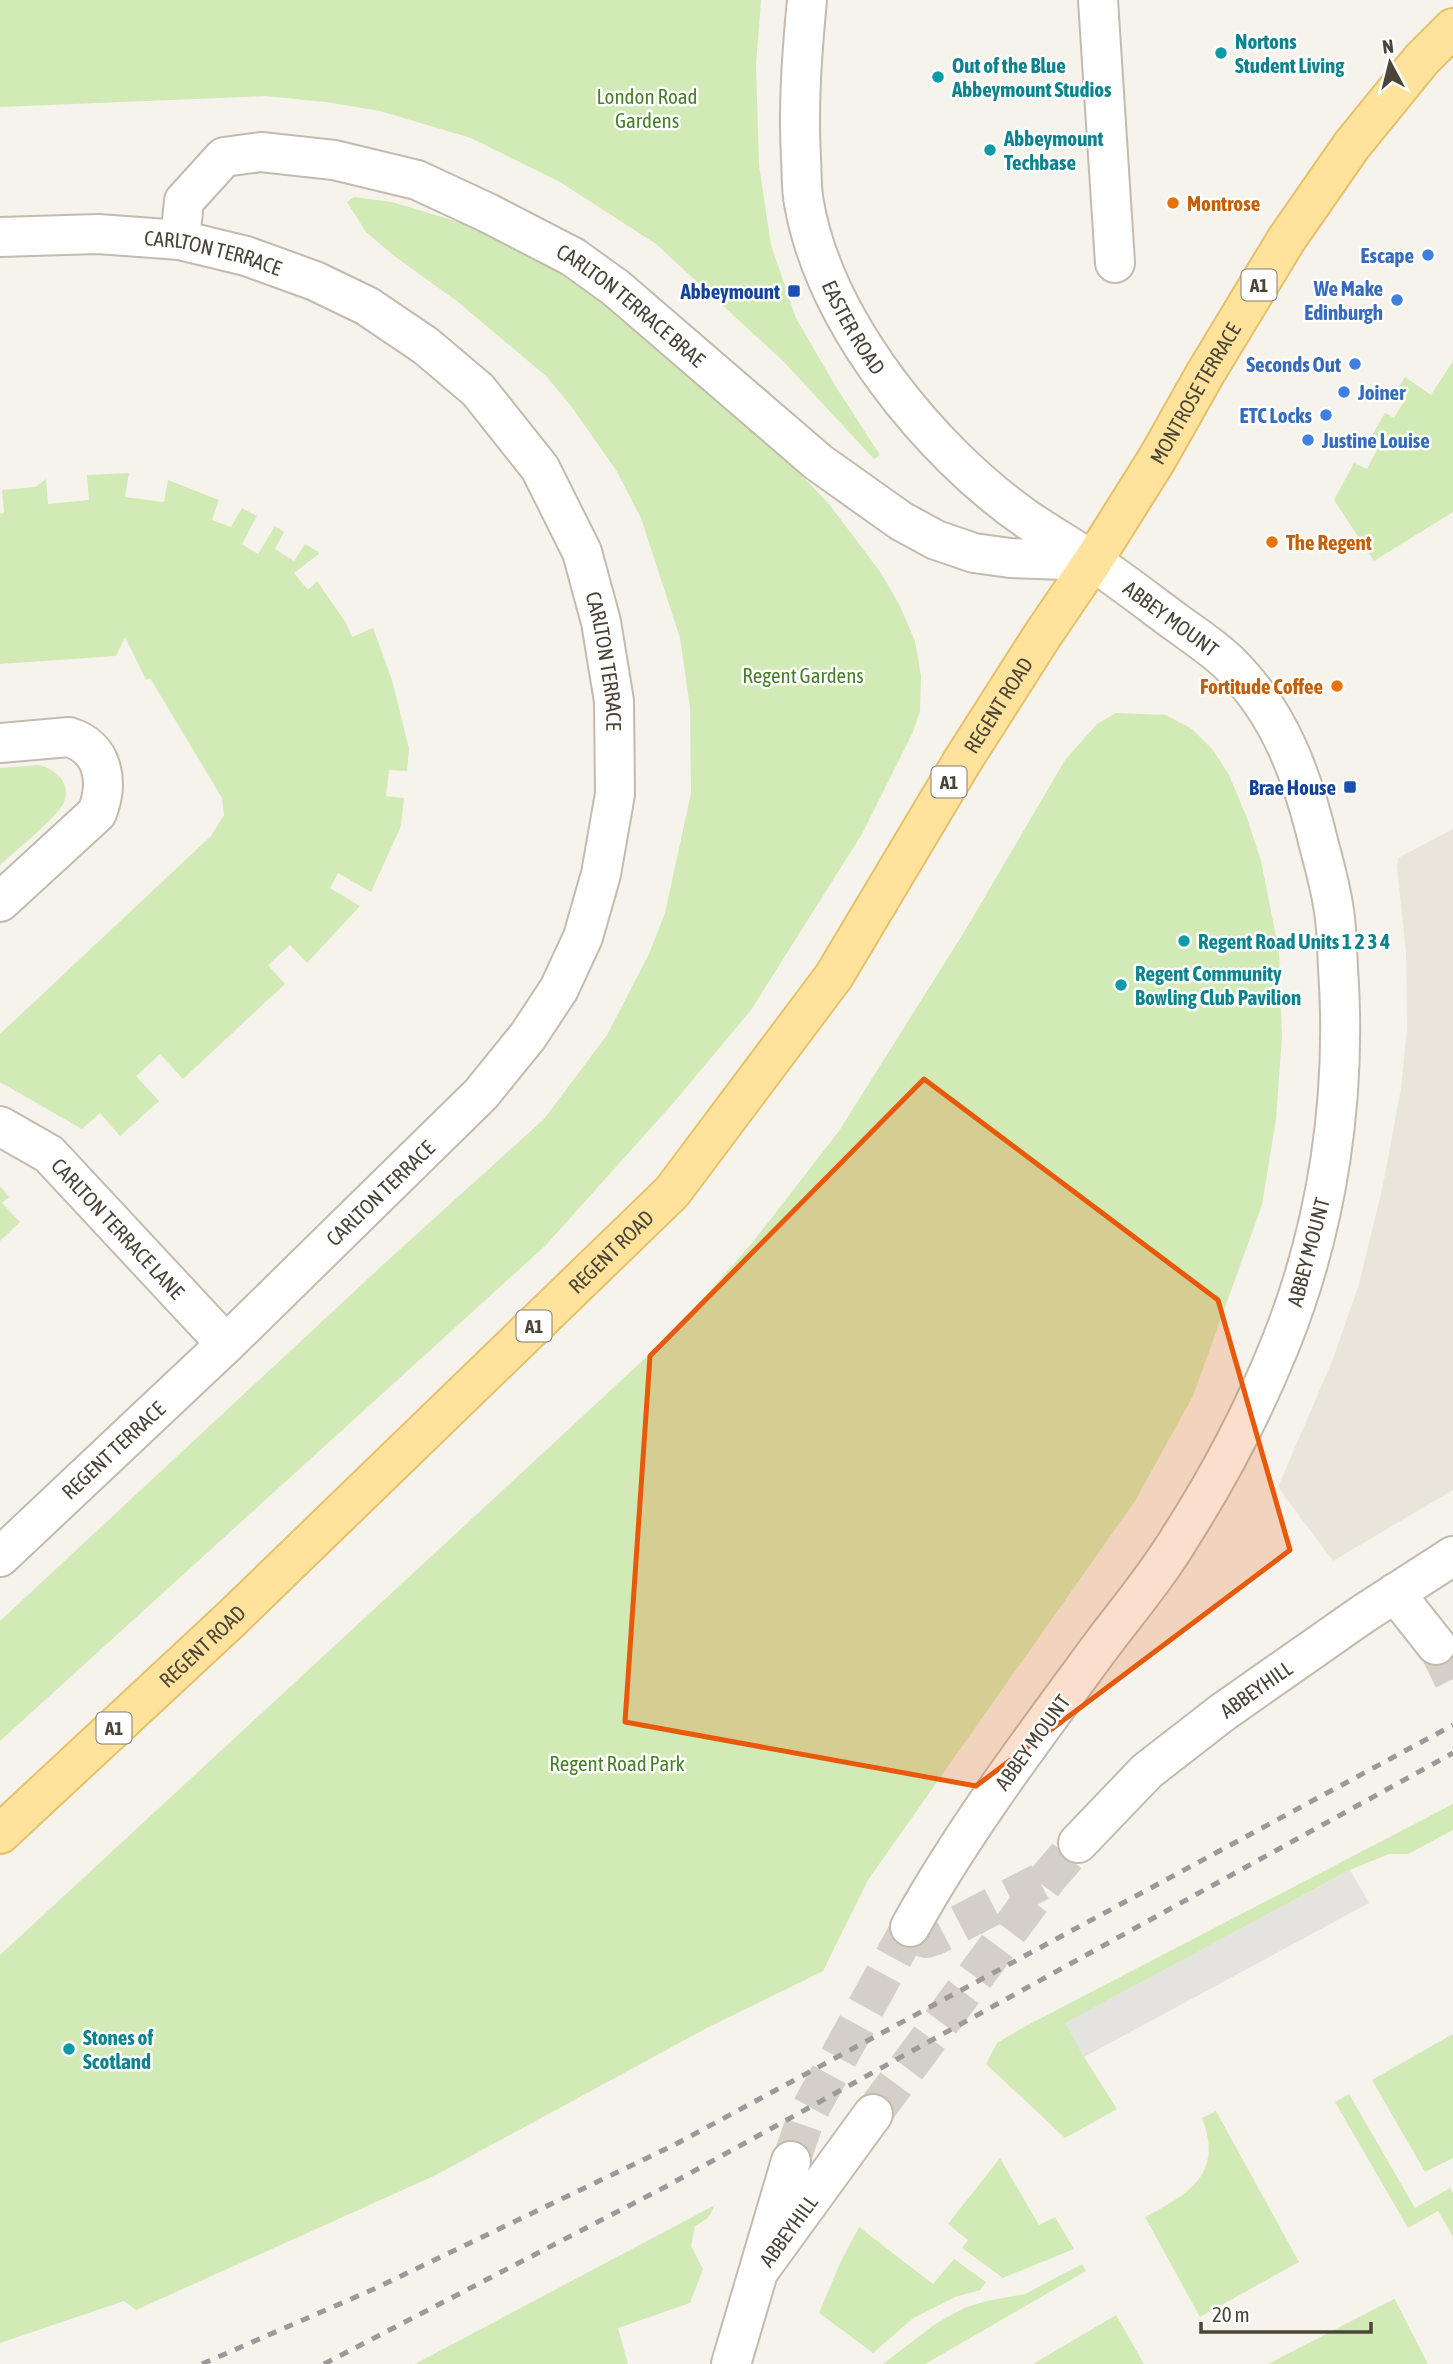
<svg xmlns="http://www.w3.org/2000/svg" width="1453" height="2364" font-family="'Asap Condensed',sans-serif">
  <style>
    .residential { fill: #eae5da }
    .green { fill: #d2eab5 }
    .parking { fill: #e5e3e0 }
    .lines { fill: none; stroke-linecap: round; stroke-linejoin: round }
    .minor-tunnel { stroke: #d4d0c8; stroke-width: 38; stroke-dasharray: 38 19; stroke-linecap: butt }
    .tertiary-tunnel { stroke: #d4d0c8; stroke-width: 38; stroke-dasharray: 38 19; stroke-linecap: butt }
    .minor-casing { stroke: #c2bbae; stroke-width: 42 }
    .tertiary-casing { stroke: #c2bbae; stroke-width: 42 }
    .primary-casing { stroke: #e6c16a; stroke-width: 42 }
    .minor { stroke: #fff; stroke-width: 38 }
    .tertiary { stroke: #fff; stroke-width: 38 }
    .primary { stroke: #ffe39c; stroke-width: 38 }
    .rail { stroke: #9a9a9a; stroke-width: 5; stroke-dasharray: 9 9; stroke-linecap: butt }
    .marked { fill: #e8590c; fill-opacity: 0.2; stroke: #e8590c; stroke-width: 5; stroke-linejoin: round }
    .culture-dot { fill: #0f9aa8; stroke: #fff; stroke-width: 2.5 }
    .food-dot { fill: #e8710a; stroke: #fff; stroke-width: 2.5 }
    .shop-dot { fill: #3f7fe0; stroke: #fff; stroke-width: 2.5 }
    .transit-dot { fill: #1a4fb4; stroke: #fff; stroke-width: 2.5 }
    .labels { text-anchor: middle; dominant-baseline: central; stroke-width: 5; stroke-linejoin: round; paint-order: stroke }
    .shield { fill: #fff; stroke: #817c74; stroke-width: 2 }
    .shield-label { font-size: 19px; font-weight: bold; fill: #4b4439 }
    .culture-label { font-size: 21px; font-weight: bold; fill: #0d838f; stroke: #fff; text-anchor: start }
    .park-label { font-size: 21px; fill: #4a7f2a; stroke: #fff }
    .food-label { font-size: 21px; font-weight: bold; fill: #c56008; stroke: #fff; text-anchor: start }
    .street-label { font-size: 21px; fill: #4b4439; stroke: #fff }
    .shop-label { font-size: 21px; font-weight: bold; fill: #366cbe; stroke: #fff; text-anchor: end }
    .transit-label { font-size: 21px; font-weight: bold; fill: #164399; stroke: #fff; text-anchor: end }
  </style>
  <rect width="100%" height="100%" fill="#f6f3ec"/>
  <path class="residential" d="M1453 829V1490L1333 1561 1278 1487 1333 1359 1359 1284 1383 1185 1401 1088 1407 1029 1406 953 1397 866 1398 858Z"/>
  <path class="green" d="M0 0H761L756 66 759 165 771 245 796 318 836 387 880 455 874 459 783 361 656 244 560 182 471 138 380 111 326 102 266 96 0 107Z
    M354 197 392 202 482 229 587 284 748 420 829 504 881 573 900 606 915 641 921 676 920 711 913 732 862 834 751 1010 675 1101 546 1245 0 1741V1621L387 1261 544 1119 607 1035 649 954 665 913 691 793 690 707 680 638 641 518 616 470 571 406 546 376 458 302 393 255 366 232 347 202Z
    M1453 361V512L1374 561 1334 500 1354 463 1367 469 1377 450 1367 444 1385 413 1394 418 1406 398 1396 391 1405 377 1431 395Z
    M129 473 125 497 164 502 168 480 219 500 212 520 231 527 242 508 257 516 242 544 258 554 275 526 284 532 275 549 294 561 305 544 320 553 294 573 308 590 317 581 346 623 352 637 373 628 392 680 409 749 407 771 389 770 386 796 404 798 401 826 371 892 338 873 330 888 360 906 307 963 290 945 268 965 285 984 183 1079 160 1054 136 1076 159 1101 120 1136 100 1113 82 1129 0 1082V1034L211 836 224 815 222 798 150 678 146 680 125 637 116 656 0 664V514L4 513 2 490 35 487 46 479 48 504 89 500 87 475Z
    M1116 713 1166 715 1192 729 1213 750 1229 775 1247 818 1261 861 1279 952 1282 1036 1276 1119 1262 1205 1193 1396 1135 1501 868 1880 823 1971 705 2029 436 2175 136 2310 124 2301 0 2343V1955L556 1441 655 1349 701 1301 752 1243 839 1131 966 929 1065 760 1097 724Z
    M38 765C56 768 73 785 63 804 58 816 12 854 0 865V768Z
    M0 1186 9 1197 2 1203 20 1222 0 1241Z
    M1453 1804V1830L1408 1854H1389L1350 1870 1066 2023 1084 2057 1117 2109 1065 2138 986 2064 997 2043 1024 2027Z
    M1453 2034V2158L1425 2172 1372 2080Z
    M1349 2094 1415 2208 1450 2188 1453 2193V2237L1438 2211 1408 2228 1335 2102Z
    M1216 2111 1299 2262 1200 2317 1145 2217C1189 2194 1224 2174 1202 2118Z
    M1000 2158 1039 2225 1055 2217 1074 2249 1003 2278 962 2248 968 2240 948 2224Z
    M715 2205 708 2218 695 2226 691 2246 703 2269 690 2303 618 2328 628 2364H415Z
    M859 2227 933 2284 954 2259 986 2282 980 2290 955 2297 912 2319 873 2353 819 2313 841 2261Z
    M1082 2264 1086 2271 925 2364H883L935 2324 966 2307 987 2301 1025 2294Z
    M1394 2298 1428 2364H1268L1394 2299Z
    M1116 2315 1144 2364H1033Z"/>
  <path class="parking" d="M1350 1870 1369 1903 1084 2057 1065 2023Z"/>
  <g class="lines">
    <path class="minor-tunnel" d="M1436 1645 1453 1679
      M907 1933 926 1939 936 1936 1040 1882
      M873 2114 1048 1878 1078 1843"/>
    <path class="tertiary-tunnel" d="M791 2161 807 2115 910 1927"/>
    <g class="minor-casing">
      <g id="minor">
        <path d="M1098 0 1115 263"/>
        <path id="s1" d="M0 237 98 234 180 240 246 256 315 281 367 306 426 346 478 390 540 468 582 552 601 622 614 701 615 794 601 874 583 937 559 989 528 1036 481 1094 226 1344 0 1557"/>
        <path id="s2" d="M180 240 184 201 224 157 261 152 334 160 417 180 488 213 573 257 616 288 818 462 901 521 936 540 974 553 1010 558 1093 561"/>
        <path d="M0 743 69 737C104 748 109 782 97 813L0 902"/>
        <path id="s3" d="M0 1126 49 1154 226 1344"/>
        <path d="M1395 1593 1436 1645"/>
        <path id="s4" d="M1078 1843 1147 1771 1223 1712 1363 1614 1453 1556"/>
        <path id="s5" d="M761 2268 873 2114"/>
      </g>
    </g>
    <g class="tertiary-casing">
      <g id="tertiary">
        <path id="s6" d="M807 0C802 53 798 105 801 158 802 173 801 189 804 203 825 323 930 452 1028 520 1050 535 1073 548 1095 563 1123 582 1150 603 1177 623 1195 636 1215 649 1231 665 1281 715 1303 778 1319 845 1325 867 1331 889 1334 911 1337 930 1337 949 1338 968 1347 1096 1328 1226 1280 1345 1253 1412 1220 1475 1181 1536 1158 1575 1128 1610 1101 1646 1034 1737 965 1828 910 1927"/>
        <path d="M731 2364 791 2161"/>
      </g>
    </g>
    <g class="primary-casing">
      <g id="primary">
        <path id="s7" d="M0 1834 229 1621 672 1192 834 976 963 760 1042 636 1093 561 1157 459 1205 374 1286 240 1352 145 1422 59 1453 28"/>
      </g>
    </g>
    <use href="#minor" class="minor"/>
    <use href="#tertiary" class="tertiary"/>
    <use href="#primary" class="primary"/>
    <path class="rail" d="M202 2364 374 2289 674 2145 1453 1725
      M324 2364 665 2187 1453 1753"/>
  </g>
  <path class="marked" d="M924 1079 1218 1300 1290 1550 976 1786 625 1722 650 1356Z"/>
  <g class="culture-dot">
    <circle cx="1221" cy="53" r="7"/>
    <circle cx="938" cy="77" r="7"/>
    <circle cx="990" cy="150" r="7"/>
    <circle cx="1184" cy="941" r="7"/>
    <circle cx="1121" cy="985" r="7"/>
    <circle cx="69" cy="2049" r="7"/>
  </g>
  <g class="food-dot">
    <circle cx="1173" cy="203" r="7"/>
    <circle cx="1272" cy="542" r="7"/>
    <circle cx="1337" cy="686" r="7"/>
  </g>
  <g class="shop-dot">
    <circle cx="1428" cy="255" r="7"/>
    <circle cx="1397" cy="300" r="7"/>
    <circle cx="1355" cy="364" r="7"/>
    <circle cx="1344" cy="392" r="7"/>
    <circle cx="1326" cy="415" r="7"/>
    <circle cx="1308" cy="440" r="7"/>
  </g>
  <g class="transit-dot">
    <rect x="787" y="284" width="14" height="14" rx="3.5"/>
    <rect x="1343" y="780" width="14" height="14" rx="3.5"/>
  </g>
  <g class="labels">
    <g class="shield">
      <rect x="1241.5" y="269.5" width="35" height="31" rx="5"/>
      <rect x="931.5" y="766.5" width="35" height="31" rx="5"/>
      <rect x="516.5" y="1310.5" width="35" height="31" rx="5"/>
      <rect x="96.5" y="1712.5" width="35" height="31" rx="5"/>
    </g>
    <g class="shield-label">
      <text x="1259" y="285">A1</text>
      <text x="949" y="782">A1</text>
      <text x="534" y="1326">A1</text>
      <text x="114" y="1728">A1</text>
    </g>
    <g class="culture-label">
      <text x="1235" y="41">Nortons<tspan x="1235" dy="24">Student Living</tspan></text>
      <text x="952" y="65">Out of the Blue<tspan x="952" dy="24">Abbeymount Studios</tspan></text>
      <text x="1004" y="138">Abbeymount<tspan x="1004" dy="24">Techbase</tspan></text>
      <text x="1198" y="941">Regent Road Units 1 2 3 4</text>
      <text x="1135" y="973">Regent Community<tspan x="1135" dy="24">Bowling Club Pavilion</tspan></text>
      <text x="83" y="2037">Stones of<tspan x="83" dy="24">Scotland</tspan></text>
    </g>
    <g class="park-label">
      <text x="647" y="96">London Road<tspan x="647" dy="24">Gardens</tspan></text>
      <text x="803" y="675">Regent Gardens</text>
      <text x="617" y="1763">Regent Road Park</text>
    </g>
    <g class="food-label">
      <text x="1187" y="203">Montrose</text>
      <text x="1286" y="542">The Regent</text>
      <text x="1323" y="686" text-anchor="end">Fortitude Coffee</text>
    </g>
    <g class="street-label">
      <text stroke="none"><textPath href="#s1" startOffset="215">CARLTON TERRACE</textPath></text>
      <text stroke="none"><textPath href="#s2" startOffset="544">CARLTON TERRACE BRAE</textPath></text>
      <text stroke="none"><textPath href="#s6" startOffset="338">EASTER ROAD</textPath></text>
      <text stroke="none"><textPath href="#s7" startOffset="1885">MONTROSE TERRACE</textPath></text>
      <text stroke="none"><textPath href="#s6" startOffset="774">ABBEY MOUNT</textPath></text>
      <text stroke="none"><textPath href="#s1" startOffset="824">CARLTON TERRACE</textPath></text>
      <text stroke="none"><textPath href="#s7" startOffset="1516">REGENT ROAD</textPath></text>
      <text transform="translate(380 1193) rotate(-44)">CARLTON TERRACE</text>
      <text stroke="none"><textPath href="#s3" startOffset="158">CARLTON TERRACE LANE</textPath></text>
      <text stroke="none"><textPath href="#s7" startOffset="844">REGENT ROAD</textPath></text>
      <text transform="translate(1308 1252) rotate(-75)">ABBEY MOUNT</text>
      <text transform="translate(113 1450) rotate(-43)">REGENT TERRACE</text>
      <text stroke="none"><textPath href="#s7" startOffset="276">REGENT ROAD</textPath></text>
      <text stroke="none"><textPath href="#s4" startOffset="236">ABBEYHILL</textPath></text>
      <text transform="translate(1032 1742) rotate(-54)">ABBEY MOUNT</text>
      <text stroke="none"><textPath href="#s5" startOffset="46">ABBEYHILL</textPath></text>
    </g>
    <g class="shop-label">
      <text x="1414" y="255">Escape</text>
      <text x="1383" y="288">We Make<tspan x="1383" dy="24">Edinburgh</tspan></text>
      <text x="1341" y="364">Seconds Out</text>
      <text x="1358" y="392" text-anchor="start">Joiner</text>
      <text x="1312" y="415">ETC Locks</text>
      <text x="1322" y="440" text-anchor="start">Justine Louise</text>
    </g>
    <g class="transit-label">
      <text x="780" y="291">Abbeymount</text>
      <text x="1336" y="787">Brae House</text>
    </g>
  </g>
  <g transform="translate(1390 63) rotate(353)" stroke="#ffffff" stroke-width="5" paint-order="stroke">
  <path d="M0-5L12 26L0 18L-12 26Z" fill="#4b4439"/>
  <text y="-10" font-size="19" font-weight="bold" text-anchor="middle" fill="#4b4439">N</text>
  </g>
  <path d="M1201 2322v10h170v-10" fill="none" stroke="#4b4439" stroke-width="3.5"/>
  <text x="1212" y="2322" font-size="21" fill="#4b4439" stroke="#ffffff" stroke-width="5" paint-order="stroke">20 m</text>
</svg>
